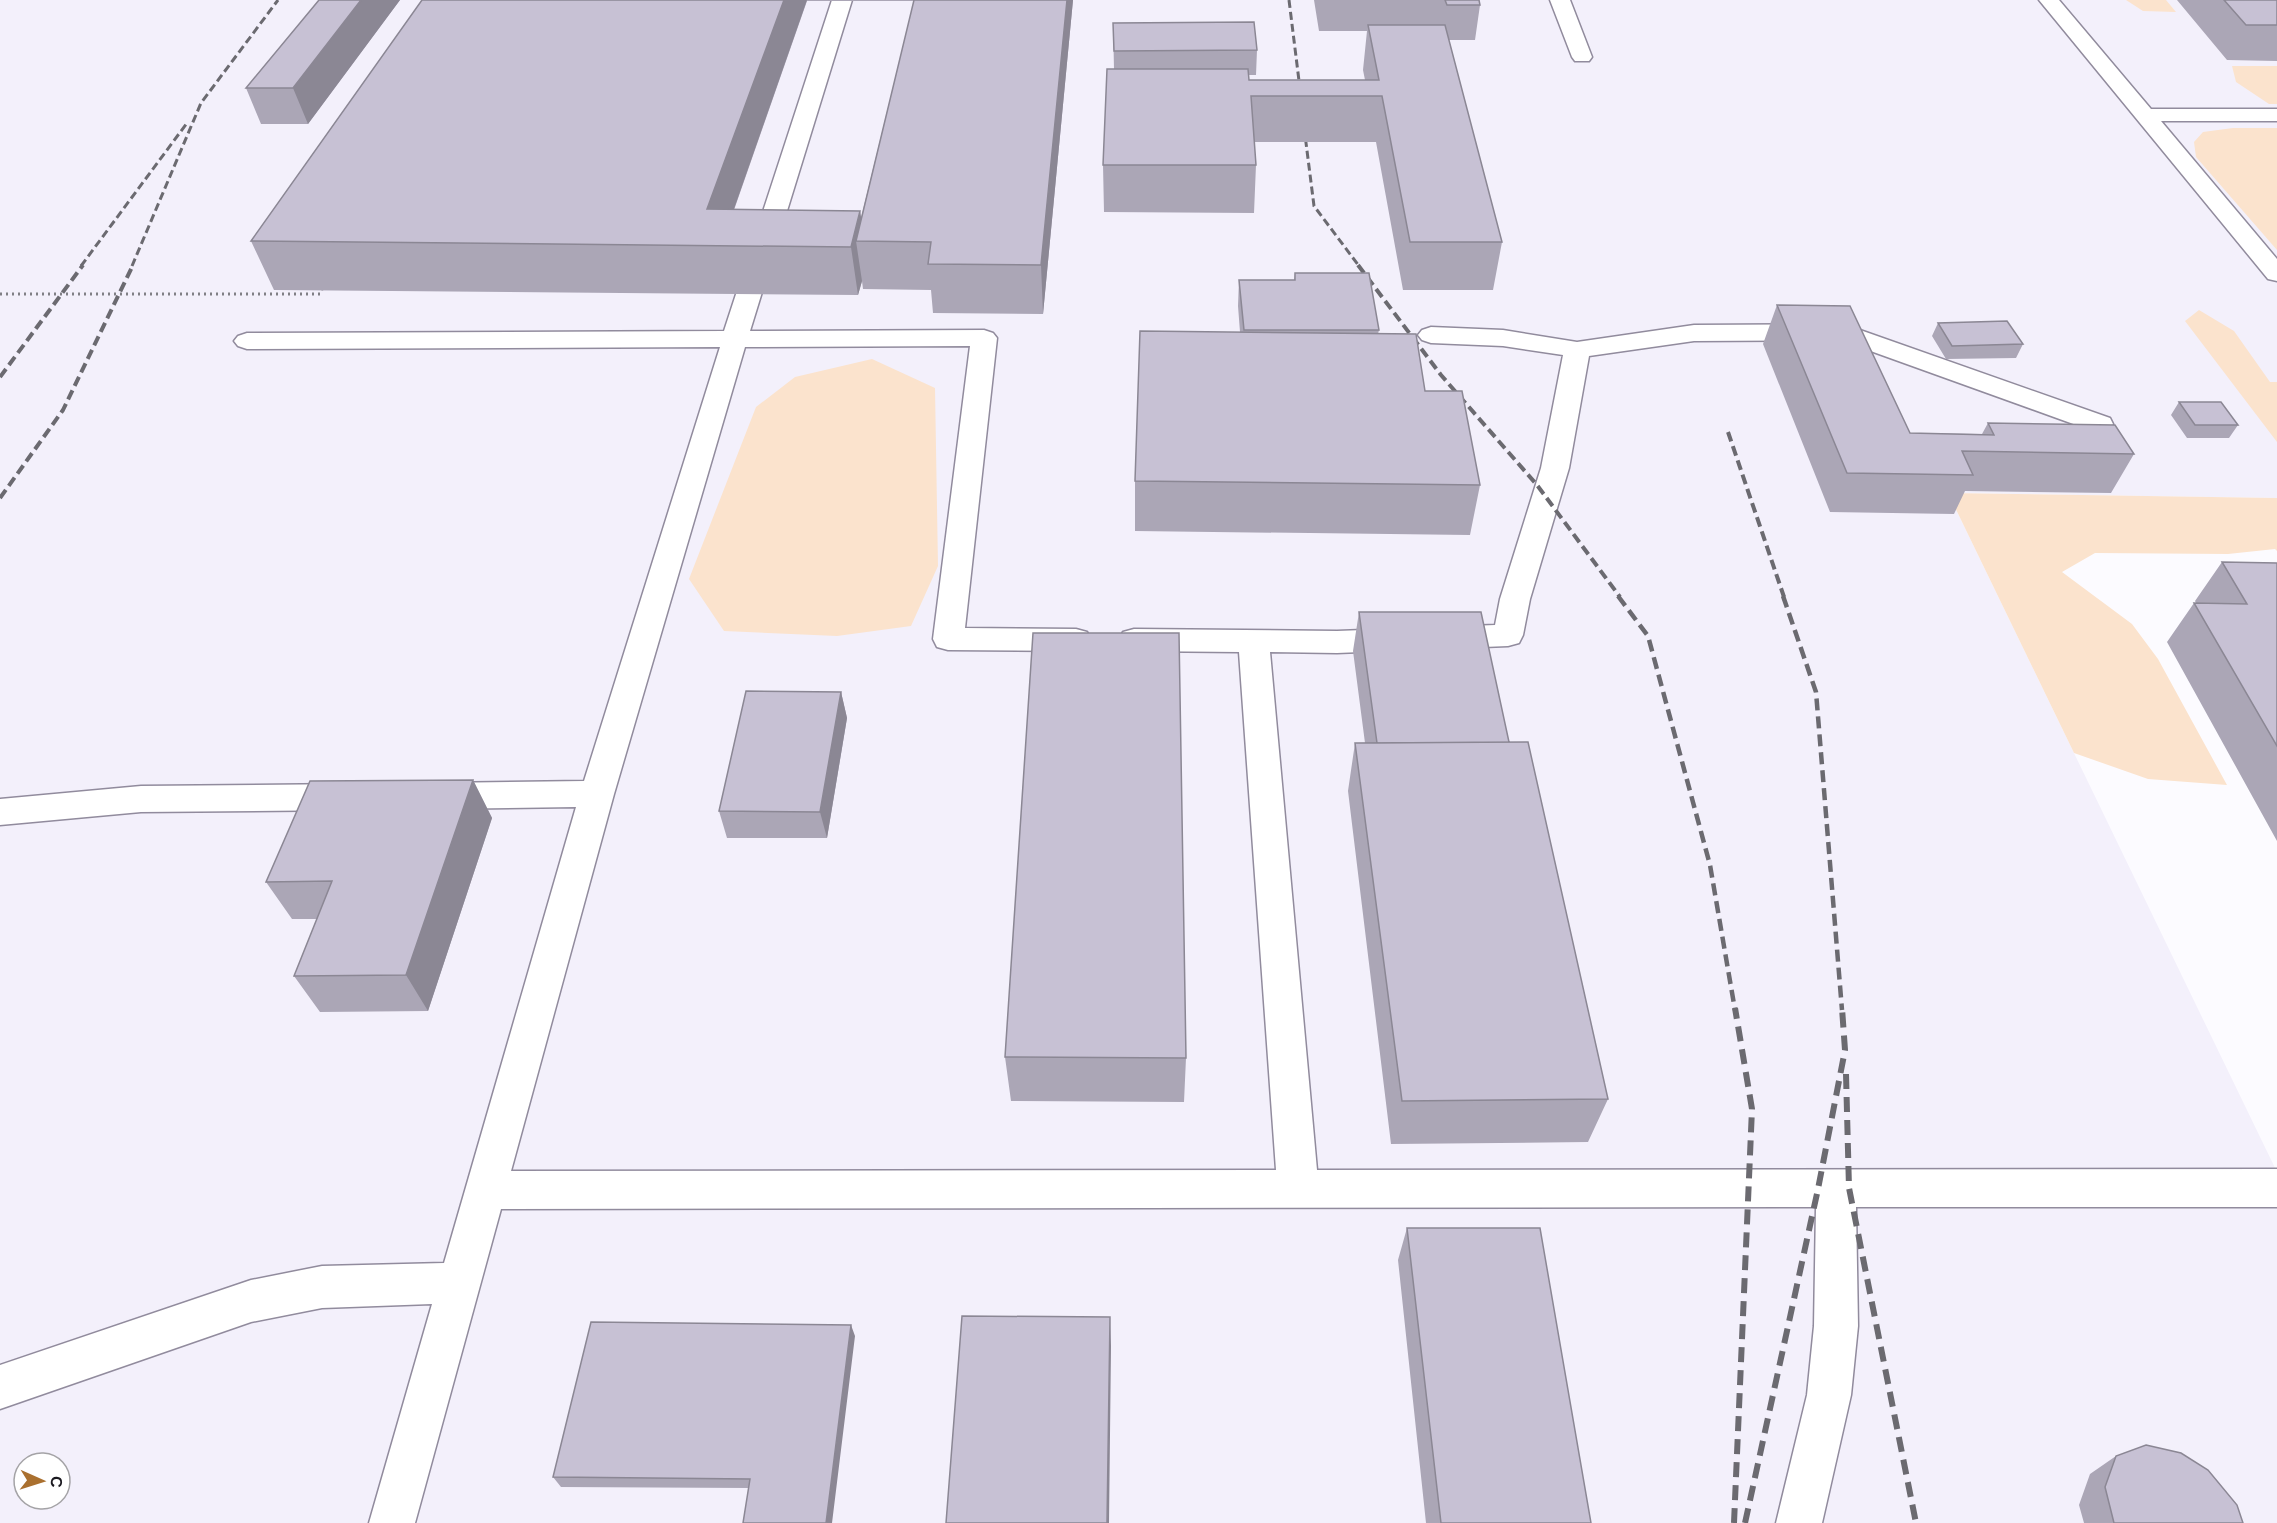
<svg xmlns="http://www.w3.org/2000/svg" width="2277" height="1523" font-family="Barlow,sans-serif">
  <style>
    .built { fill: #f3f0fb; fill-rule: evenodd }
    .green { fill: #fbe3cd }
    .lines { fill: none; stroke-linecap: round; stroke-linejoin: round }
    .minor-casing { stroke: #918b9d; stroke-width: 3 }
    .minor { fill: #fff; fill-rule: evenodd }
    .rail-far3 { stroke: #6b6a70; stroke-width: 3; stroke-dasharray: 8 4; stroke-linecap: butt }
    .rail-far2 { stroke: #6b6a70; stroke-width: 4; stroke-dasharray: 10 5; stroke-linecap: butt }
    .rail-far1 { stroke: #6b6a70; stroke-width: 4.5; stroke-dasharray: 12 6; stroke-linecap: butt }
    .rail { stroke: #6b6a70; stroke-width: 6; stroke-dasharray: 15 8; stroke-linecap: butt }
    .path-bridge { stroke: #807f85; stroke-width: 3; stroke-dasharray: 2 4; stroke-linecap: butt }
    .wall { fill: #aba6b6; fill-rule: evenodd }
    .shaded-wall { fill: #8b8794 }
    .building { fill: #c7c1d4; stroke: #8b8794; stroke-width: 1.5 }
  </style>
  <rect width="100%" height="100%" fill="#fcfbff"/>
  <path class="built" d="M0 0H2277V498L1948 493 2277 1172V1523H0ZM24 1463H60V1499H24Z"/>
  <path class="green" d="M2126 0H2166L2176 12 2143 11Z
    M2232 66H2277V104H2269L2236 82Z
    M2233 128H2277V250L2196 157 2194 142 2203 132Z
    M2199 310 2234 331 2270 382H2277V442L2185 321Z
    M872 359 935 388 938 566 911 626 837 636 724 631 689 579 756 407 795 377Z
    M1948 493 2277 498V551L2275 549 2228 554 2095 553 2062 572 2132 624 2158 659 2227 785 2148 779 2074 753Z"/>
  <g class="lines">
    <g class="minor-casing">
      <path id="minor" d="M832 0H852L750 331 984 330 993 333 997 338 965 628 1076 629 1087 632 1091 640 1087 648 1076 651 948 650 937 647 933 639 970 346 745 347 614 794 511 1171 1276 1170 1239 652 1134 651 1123 648 1119 640 1123 632 1134 629 1337 631 1495 625 1500 599 1541 468 1563 355 1503 346 1431 343 1422 340 1418 335 1422 330 1431 327 1503 330 1577 342 1694 325 1843 324 2110 418 2113 424 2110 430 2100 432 2090 430 1840 340 1694 341 1589 356 1569 468 1530 599 1523 635 1519 643 1508 646 1337 653 1270 652 1317 1170 2277 1169V1207H1856L1858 1326 1851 1395 1822 1523H1776L1807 1395 1814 1326 1816 1207 501 1209 415 1523H369L432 1304 322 1308 251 1322 0 1409V1365L251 1280 322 1266 444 1263 576 807 437 809 425 805 420 796 425 787 437 783 584 781 720 347 247 349 238 346 234 341 238 336 247 333 724 331Z
        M1550 0H1570L1592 57 1589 61H1575L1572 57Z
        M2039 0H2059L2151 109H2277V121H2161L2277 259V281L2268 279Z
        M349 784 361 788 366 797 361 806 349 810 141 812 0 825V799L141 786Z"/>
    </g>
    <use href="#minor" class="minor"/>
    <path class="rail-far3" d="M1289 0 1301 97
      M1304 127 1314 206 1359 266
      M81 266 187 123
      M132 266 201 103 278 0"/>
    <path class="rail-far2" d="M1358 265 1441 375 1537 485 1620 597
      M0 377 83 265
      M1728 432 1784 597
      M0 498 63 410 133 265"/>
    <path class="rail-far1" d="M1618 596 1648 636 1710 865 1735 1010
      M1783 596 1816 692 1842 1010"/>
    <path class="rail" d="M1846 1074 1849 1188 1916 1523
      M1734 1523 1752 1109 1735 1008
      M1745 1523 1818 1189 1845 1050 1842 1008"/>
    <path class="path-bridge" d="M0 294H320L322 290"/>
  </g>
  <path class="wall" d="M319 0H400L308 124H261L246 88Z
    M422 0H1073L1043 314 933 313 931 290 863 289 862 281 858 295 274 290 251 241ZM807 1H914L861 218 860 211 734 210Z
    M1314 0H1479L1480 5 1475 40H1449L1502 242 1493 290H1403L1376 142H1254L1256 165 1254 213 1104 212 1103 165 1114 69 1113 23 1257 50 1256 75H1248L1249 80H1365L1363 70 1367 31H1319Z
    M2177 0H2277V61L2227 60Z
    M1295 273 1379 330 1378 334 1425 391 1480 485 1470 535 1135 531V481L1240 332 1238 306 1239 280H1294Z
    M1777 305 1910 433 1982 434 1988 423 2134 454 2111 493 1965 491 1954 514 1830 512 1763 344Z
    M1938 323 2023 344 2016 358 1946 359 1932 336Z
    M2179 402 2238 425 2229 438H2187L2171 415Z
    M2222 562 2277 563V841L2167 642 2194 603H2196L2195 601Z
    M1359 612 1509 742 1608 1099 1588 1142 1391 1144 1348 791 1355 743H1365L1353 651Z
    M841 692 847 718 827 838H727L719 811Z
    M473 780 492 818 428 1011 320 1012 294 976 317 919H292L266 882Z
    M1005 1057 1186 1058 1184 1102 1011 1101Z
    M1407 1228 1591 1523H1426L1398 1260Z
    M855 1336 749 1488 561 1487 553 1477Z
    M2116 1456 2243 1523H2084L2079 1505 2090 1474Z"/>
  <path class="shaded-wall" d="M361 0H400L308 124 293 88Z
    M784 0H807L721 246 707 209Z
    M1067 0H1073L1043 314 1041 265Z
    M860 211 865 241H856L862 281 858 295 851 247Z
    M841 692 847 718 827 838 820 812Z
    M473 780 492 818 428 1011 406 975Z
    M1110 1317 1111 1346 1109 1523H1107Z
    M851 1325 855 1336 832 1523H826Z"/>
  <path class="building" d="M319 0H361L293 88H246Z
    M422 0H784L707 209 860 211 851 247 251 241Z
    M914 0H1067L1041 265 928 264 931 242 856 241Z
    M1445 0H1479L1480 5H1447Z
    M2224 0H2277V25H2246Z
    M1254 22 1257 50 1114 51 1113 23Z
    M1368 25H1445L1502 242H1410L1382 96H1251L1256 165H1103L1107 69H1248L1249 80H1379Z
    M1295 273H1369L1379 330H1244L1239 280H1295Z
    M1777 305 1850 306 1910 433 1994 435 1988 423 2115 425 2134 454 1962 451 1973 475 1847 473Z
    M2007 321 2023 344 1952 346 1938 323Z
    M1140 331 1416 334 1425 391H1462L1480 485 1135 481Z
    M2179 402H2221L2238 425H2195Z
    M2222 562 2277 563V746L2194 603 2247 604Z
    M1359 612H1481L1509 742 1377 743Z
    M1033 633H1179L1186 1058 1005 1057Z
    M746 691 841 692 820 812 719 811Z
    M1528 742 1608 1099 1402 1101 1355 743Z
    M473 780 406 975 294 976 332 881 266 882 310 781Z
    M1407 1228H1540L1591 1523H1441Z
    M962 1316 1110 1317 1107 1523H946Z
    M591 1322 851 1325 826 1523H743L750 1479 553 1477Z
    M2146 1445 2181 1453 2208 1470 2237 1505 2243 1523H2114L2105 1487 2116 1456Z"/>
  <g transform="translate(42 1481) rotate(93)"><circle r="28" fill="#ffffff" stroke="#a4a3a6" stroke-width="1.5"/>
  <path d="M0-4.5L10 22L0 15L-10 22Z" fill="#aa702f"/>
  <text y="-9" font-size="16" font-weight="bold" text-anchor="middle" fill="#1b1920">С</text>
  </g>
</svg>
